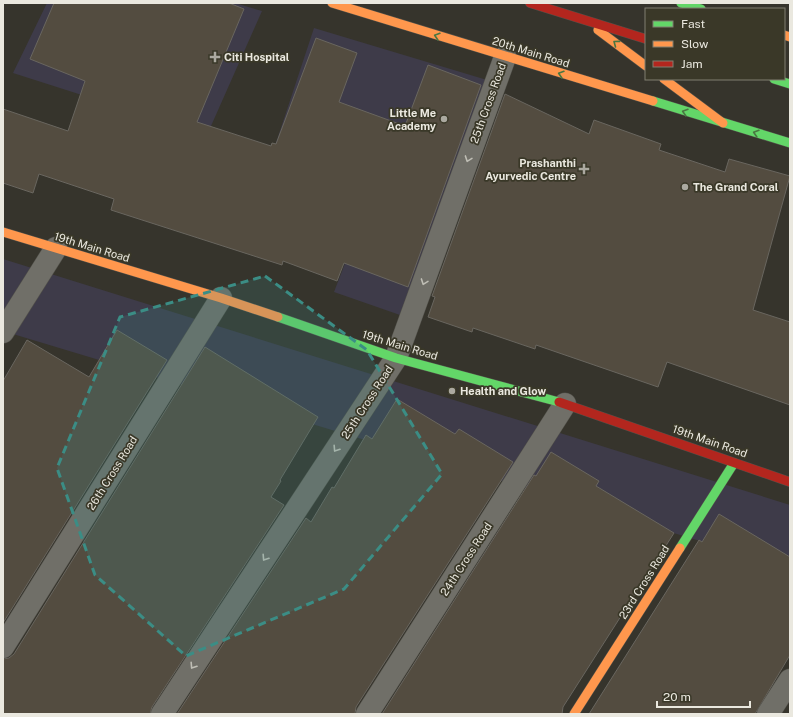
<svg xmlns="http://www.w3.org/2000/svg" width="793" height="717" font-family="'Public Sans',sans-serif">
  <style>
    .commercial { fill: #3e3b49 }
    .building { fill: #534c40; stroke: #69665f }
    .lines { fill: none; stroke-linecap: round; stroke-linejoin: round }
    .street-casing { stroke: #52514a; stroke-width: 23 }
    .fast-casing { stroke: #52514a; stroke-width: 10 }
    .slow-casing { stroke: #52514a; stroke-width: 10 }
    .jam-casing { stroke: #52514a; stroke-width: 10 }
    .street { stroke: #706f68; stroke-width: 22 }
    .fast { stroke: #63d668; stroke-width: 9 }
    .slow { stroke: #ff974d; stroke-width: 9 }
    .jam { stroke: #b3261e; stroke-width: 9 }
    .oneway { stroke: #4a7742 }
    .oneway2 { stroke: #bfbeb5 }
    .marked { fill: #3b8d85; fill-opacity: 0.2; stroke: #3b8d85; stroke-width: 3; stroke-dasharray: 8 5; stroke-linejoin: round }
    .poi-dot { fill: #aba9a0; stroke: #3a3828; stroke-width: 1.5 }
    .labels { text-anchor: middle; dominant-baseline: central; stroke-width: 3.5; stroke-linejoin: round; paint-order: stroke }
    .street-label { font-size: 11px; fill: #eae8df; stroke: #3a3828 }
    .poi-label { font-size: 11px; font-weight: bold; fill: #eae8df; stroke: #3a3828; text-anchor: start }
  </style>
  <rect width="100%" height="100%" fill="#36342c"/>
  <path class="commercial" d="M47 3H235L262 11 207 135 13 73Z
    M314 28 487 80 400 315 334 292 374 188 272 155Z
    M3 259 790 505V568L3 331Z"/>
  <path class="building" d="M54 3H229L244 9 197 122 271 146 272 143 276 144 316 38 357 53 339 102 405 126 428 65 481 85 408 287 344 263 337 281 283 261 282 265 111 210 114 199 39 174 33 193 3 183V109L68 131 85 81 30 59Z
    M505 94 589 134 594 120 661 144 659 150 725 172 729 159 790 176 753 310 790 322V405L667 362 658 387 536 345 535 349 473 328 472 332 428 317 435 297 432 296Z
    M117 330 167 360 3 623V381L27 340 89 377Z
    M205 347 318 417 280 480 281 481 271 497 284 505 152 707 150 714H3V659L9 658 14 654Z
    M397 399 455 434 459 429 513 462 356 707 355 714H177L306 518 311 522 332 487 334 488 366 435 372 439Z
    M551 452 599 481 596 486 674 533 563 707 562 714H382L534 475 536 476Z
    M719 514 790 557V655L755 714H589L699 540 702 542Z"/>
  <g class="lines">
    <g class="street-casing">
      <path id="street" d="M3 332 56 248
        M3 647 221 298
        M162 714 396 358 505 57
        M367 714 565 404
        M768 714 790 680"/>
    </g>
    <g class="fast-casing">
      <path id="fast" d="M681 3 701 9
        M774 79 790 84
        M653 101 790 143
        M278 317 396 358 559 402
        M680 548 734 463"/>
    </g>
    <g class="slow-casing">
      <path id="slow" d="M332 3 653 101
        M598 30 646 66
        M784 35 790 37
        M664 79 723 123
        M3 232 221 298 278 317
        M574 714 680 548"/>
    </g>
    <g class="jam-casing">
      <path id="jam" d="M530 3 646 39
        M559 402 790 482"/>
    </g>
    <use href="#street" class="street"/>
    <use href="#fast" class="fast"/>
    <use href="#slow" class="slow"/>
    <use href="#jam" class="jam"/>
  </g>
  <defs><path id="oneway-chevron" d="M-2-3.5L2.5 0L-2 3.5" fill="none" stroke-width="1.6" stroke-linecap="round" stroke-linejoin="round"/></defs>
  <g class="oneway">
    <use href="#oneway-chevron" transform="translate(437 36) rotate(-163)"/>
    <use href="#oneway-chevron" transform="translate(616 43) rotate(-143)"/>
    <use href="#oneway-chevron" transform="translate(561 74) rotate(-163)"/>
    <use href="#oneway-chevron" transform="translate(685 112) rotate(-163)"/>
    <use href="#oneway-chevron" transform="translate(756 133) rotate(-163)"/>
  </g>
  <g class="oneway2">
    <use href="#oneway-chevron" transform="translate(468 159) rotate(110)"/>
    <use href="#oneway-chevron" transform="translate(424 282) rotate(110)"/>
    <use href="#oneway-chevron" transform="translate(336 449) rotate(123)"/>
    <use href="#oneway-chevron" transform="translate(265 558) rotate(123)"/>
    <use href="#oneway-chevron" transform="translate(193 666) rotate(123)"/>
  </g>
  <path class="marked" d="M265 276 367 350 442 474 344 589 186 656 95 575 57 468 120 317Z"/>
  <g class="poi-dot">
    <path d="M213 51h4v4h4v4h-4v4h-4v-4h-4v-4h4z"/>
    <circle cx="444" cy="119" r="4"/>
    <path d="M582 163h4v4h4v4h-4v4h-4v-4h-4v-4h4z"/>
    <circle cx="685" cy="187" r="4"/>
    <circle cx="452" cy="391" r="4"/>
  </g>
  <g class="labels">
    <g class="street-label">
      <text transform="translate(531 52) rotate(17)">20th Main Road</text>
      <text transform="translate(488 103) rotate(-70)">25th Cross Road</text>
      <text transform="translate(92 247) rotate(17)">19th Main Road</text>
      <text transform="translate(400 345) rotate(17)">19th Main Road</text>
      <text transform="translate(367 402) rotate(-57)">25th Cross Road</text>
      <text transform="translate(710 441) rotate(19)">19th Main Road</text>
      <text transform="translate(112 473) rotate(-58)">26th Cross Road</text>
      <text transform="translate(466 559) rotate(-57)">24th Cross Road</text>
      <text transform="translate(644 582) rotate(-58)">23rd Cross Road</text>
    </g>
    <g class="poi-label">
      <text x="224" y="57">Citi Hospital</text>
      <text x="436" y="113" text-anchor="end">Little Me<tspan x="436" dy="13">Academy</tspan></text>
      <text x="576" y="163" text-anchor="end">Prashanthi<tspan x="576" dy="13">Ayurvedic Centre</tspan></text>
      <text x="693" y="187">The Grand Coral</text>
      <text x="460" y="391">Health and Glow</text>
    </g>
  </g>
  <rect width="793" height="717" fill="none" stroke="#eae8df" stroke-width="8"/>
  <rect x="645" y="8" width="140" height="72" fill="#3a3828" stroke="#807e71"/>
  <rect x="653" y="21" width="20" height="6" fill="#63d668" stroke="#807e71"/>
  <text x="681" y="28" font-size="12" fill="#eae8df">Fast</text>
  <rect x="653" y="41" width="20" height="6" fill="#ff974d" stroke="#807e71"/>
  <text x="681" y="48" font-size="12" fill="#eae8df">Slow</text>
  <rect x="653" y="61" width="20" height="6" fill="#b3261e" stroke="#807e71"/>
  <text x="681" y="68" font-size="12" fill="#eae8df">Jam</text>
  <path d="M657 701v6h93v-6" fill="none" stroke="#eae8df" stroke-width="2"/>
  <text x="663" y="701" font-size="12" fill="#eae8df" stroke="#3a3828" stroke-width="3" paint-order="stroke">20 m</text>
</svg>
